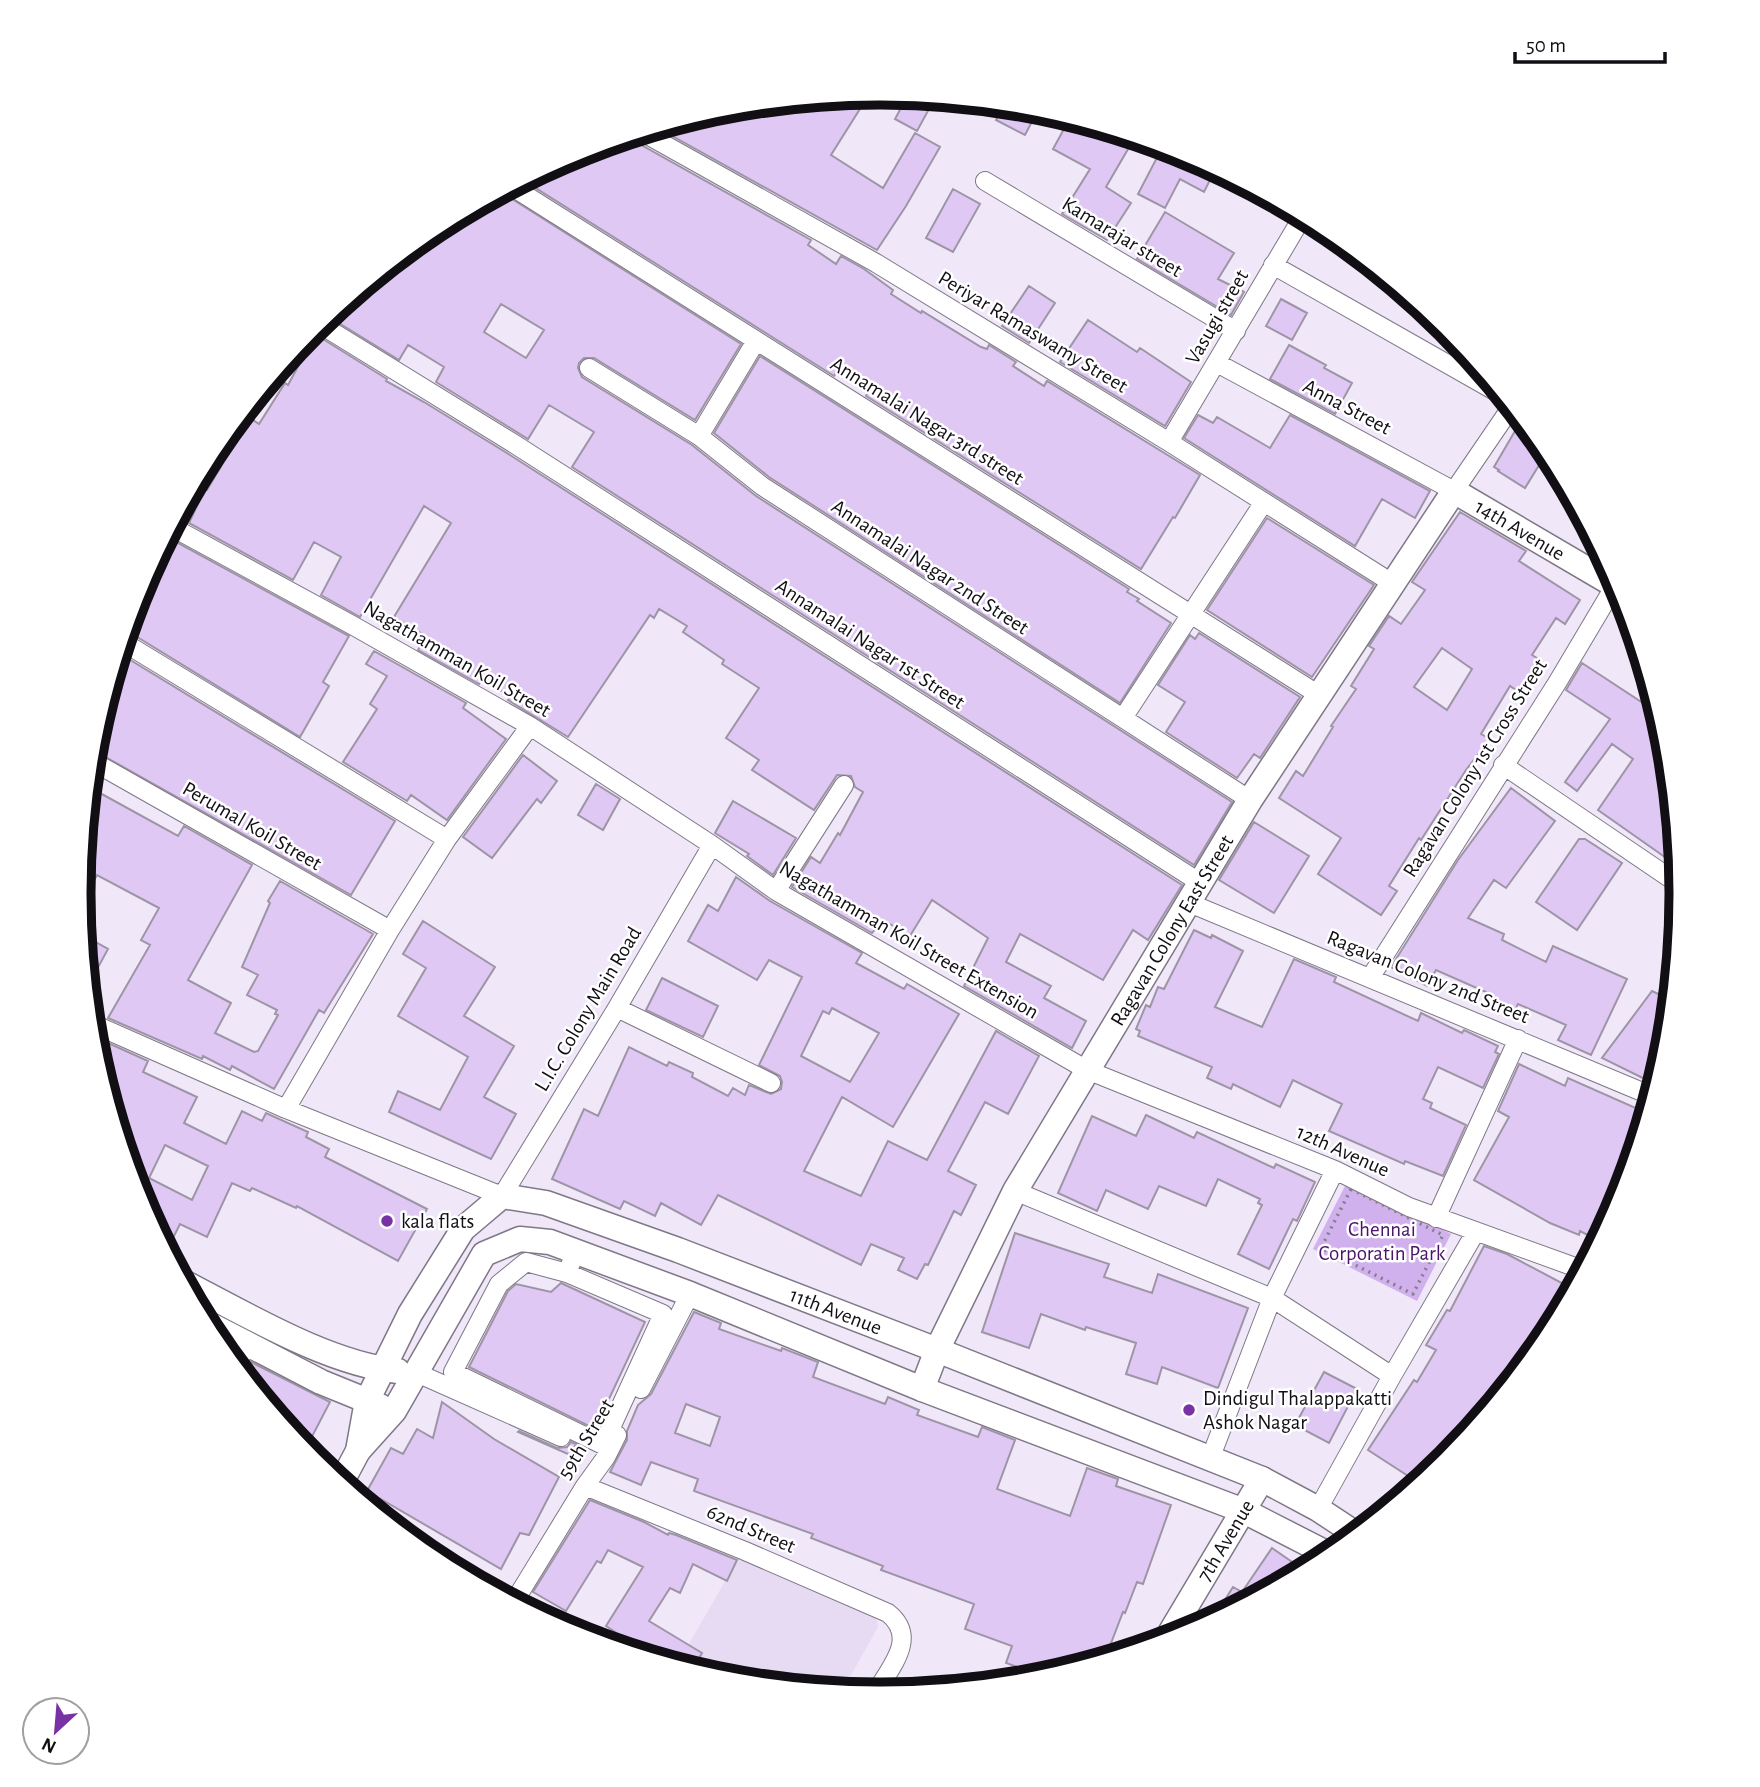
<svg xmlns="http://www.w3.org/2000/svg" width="1760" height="1787" font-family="'Alegreya Sans',sans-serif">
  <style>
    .built { fill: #e7daf3 }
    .green { fill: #d1b0ee }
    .building { fill: #e0c8f5; stroke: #9d95a5; stroke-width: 2; fill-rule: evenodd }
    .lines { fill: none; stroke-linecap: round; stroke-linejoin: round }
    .street-casing { stroke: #7f7786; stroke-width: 20 }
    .secondary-casing { stroke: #7f7786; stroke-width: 27 }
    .path { stroke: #857f8c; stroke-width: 3.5; stroke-dasharray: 2 5; stroke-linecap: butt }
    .street { stroke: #fff; stroke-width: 18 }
    .secondary { stroke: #fff; stroke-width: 24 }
    .poi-dot { fill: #7832a5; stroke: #fff; stroke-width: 2.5 }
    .labels { text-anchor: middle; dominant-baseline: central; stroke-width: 5; stroke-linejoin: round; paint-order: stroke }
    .street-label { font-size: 21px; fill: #110e14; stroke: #fff }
    .poi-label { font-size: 21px; fill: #110e14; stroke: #fff; text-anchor: start }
    .park-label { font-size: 21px; fill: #4a146a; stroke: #fff }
    .rim { fill: none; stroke: #110e14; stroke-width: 9 }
  </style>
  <rect width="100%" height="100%" fill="#f0e7f9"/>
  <path class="built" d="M739 1557 875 1613 878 1627 842 1691 723 1679 677 1665Z"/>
  <path class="green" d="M1347 1182 1451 1234 1417 1301 1313 1249Z"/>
  <path class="building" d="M870 93 831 155 883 188 915 133 940 147 906 206 877 250 658 128 724 108Z
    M908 95 935 98 917 131 895 119Z
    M1004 105 1039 108 1025 135 996 120Z
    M1070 118 1135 137 1106 187 1131 203 1107 240 1062 214 1090 169 1053 149Z
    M632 136 636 142 811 240 808 245 836 264 841 256 864 269 893 290 891 294 921 313 922 311 981 347 987 349 989 345 1016 362 1013 366 1044 386 1047 381 1200 475 1175 518 1173 517 1141 569 866 396 871 387 840 367 834 376 523 180 574 153Z
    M1163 146 1190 160 1188 163 1212 176 1204 192 1180 179 1165 208 1138 194Z
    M953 189 980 204 953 252 926 238Z
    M501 192 741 344 695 420 594 358H584L579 363 578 368 582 377 692 445 756 496 1232 802 1194 865 572 467 594 432 549 405 528 439 436 382 444 367 408 345 399 360 329 317 333 311 435 227ZM501 304 544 330 526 358 484 332Z
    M1165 212 1234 253 1218 279 1244 292 1231 315 1137 259Z
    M1029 286 1055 303 1029 343 1002 326Z
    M1281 299 1307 313 1292 340 1266 326Z
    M1088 320 1137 352 1140 348 1191 382 1165 426 1060 362Z
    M318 336 387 379 386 381 424 402 510 455 1182 885 1148 940 1133 930 1103 980 1020 934 1006 962 1051 986 1044 998 1086 1021 1072 1048 964 986 988 938 932 900 910 936 883 920 872 933 792 887 811 857 820 863 838 833 840 835 863 792 855 787 851 776 837 775 814 810 752 770 759 760 726 738 759 688 722 664 724 660 683 632 687 626 659 609 654 618 650 615 568 737 508 700 510 697 482 678 479 684 418 650 426 636 394 617 451 523 424 506 360 617 321 595 341 557 314 542 293 580 189 523 205 489 207 490 250 418 259 424 285 383 288 385 313 339 315 341Z
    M1289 345 1326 365 1324 368 1352 383 1335 414 1270 379Z
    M760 356 1129 589 1127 592 1139 599 1137 601 1171 623 1120 703 769 477 714 433Z
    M1198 415 1213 423 1217 417 1270 448 1290 415 1430 491 1415 518 1382 499 1355 546 1184 438Z
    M1522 419 1546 449 1560 474 1541 462 1525 488 1498 471 1499 470 1494 467Z
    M1460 512 1526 551 1519 561 1580 600 1565 624 1556 618 1532 655 1540 660 1519 692 1510 686 1481 734 1490 739 1466 770 1421 840 1419 838 1389 886 1397 891 1381 915 1318 874 1341 838 1279 798 1296 771 1303 776 1333 727 1331 726 1356 689 1351 686 1374 649 1369 646 1389 616 1401 624 1425 590 1412 582ZM1442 648 1472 669 1447 710 1414 687Z
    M1267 518 1374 585 1312 677 1207 610Z
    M169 538 349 636 323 682 329 686 300 737 134 635 136 632 128 627 134 605Z
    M1199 633 1300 697 1260 758 1254 754 1237 778 1166 732 1185 702 1158 685 1190 635 1195 639Z
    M374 651 466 703 463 708 506 739 447 820 411 795 407 801 343 762 377 709 370 704 387 676 366 664Z
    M122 655 395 821 351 895 93 750 94 737 116 666Z
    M1582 663 1658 713 1666 738 1679 867 1598 810 1633 759 1612 744 1577 791 1565 782 1610 719 1566 690Z
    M523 755 557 781 541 803 537 799 492 858 463 837Z
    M596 784 620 799 603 830 578 815Z
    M89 787 178 836 184 826 252 865 188 980 231 1003 215 1033 254 1052 258 1051 278 1015 275 1014 277 1010 247 995 258 975 242 967 270 903 268 901 280 881 373 934 324 1013 319 1010 274 1089 232 1066 230 1070 203 1056 202 1059 108 1018 150 945 141 940 159 908 97 875 80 906 79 893Z
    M1511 788 1555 821 1506 888 1494 880 1468 918 1504 934 1502 940 1546 962 1553 946 1627 979 1591 1055 1558 1040 1566 1025 1518 1004 1514 1012 1484 997 1486 992 1436 970 1427 986 1391 967 1458 860Z
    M733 801 796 838 773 875 747 856 749 854 715 833Z
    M1254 822 1309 856 1274 913 1219 880Z
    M1579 839H1585L1622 863 1577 930 1536 902Z
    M736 877 770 901 862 953 856 963 904 989 907 984 959 1014 893 1127 842 1097 804 1171 861 1196 888 1141 927 1160 996 1031 1039 1056 1008 1114 985 1102 948 1171 976 1185 961 1215 954 1211 928 1265 925 1264 917 1279 898 1270 904 1258 871 1244 861 1265 718 1195 701 1225 661 1203 655 1216 624 1201 620 1209 552 1179 584 1109 598 1116 629 1047 667 1066 669 1062 693 1073 692 1077 728 1096 733 1088 745 1095 749 1085 771 1094 781 1089 782 1082 780 1076 759 1065 802 977 769 960 757 980 688 941 708 905 718 911ZM832 1008 879 1033 850 1082 801 1056 823 1011 829 1014Z
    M423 921 495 967 464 1016 514 1046 484 1097 516 1114 491 1159 389 1112 398 1091 440 1110 468 1057 398 1016 426 968 403 954Z
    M1194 930 1211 938 1212 935 1243 951 1215 1007 1262 1027 1294 959 1336 977 1334 982 1418 1021 1421 1013 1462 1033 1464 1030 1498 1046 1495 1052 1499 1054 1483 1088 1438 1067 1423 1099 1432 1103 1430 1108 1466 1125 1443 1176 1405 1161 1404 1164 1329 1131 1342 1104 1293 1080 1280 1107 1233 1084 1231 1089 1207 1078 1212 1067 1138 1036 1140 1031 1136 1029 1146 1005 1150 1007 1158 987 1164 989Z
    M83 935 108 949 88 986Z
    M662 978 718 1006 703 1037 646 1010Z
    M1652 991 1671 1000 1666 1050 1655 1084 1602 1058Z
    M97 1038 148 1061 143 1072 197 1097 184 1123 226 1144 242 1111 262 1121 266 1113 308 1132 306 1137 329 1149 325 1157 427 1209 398 1261 297 1206 296 1208 252 1188 250 1191 232 1183 207 1237 180 1224 172 1240 157 1233 140 1200 94 1049ZM165 1145 208 1166 192 1200 149 1178Z
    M1519 1064 1565 1086 1568 1078 1647 1113 1620 1200 1599 1241 1580 1231 1579 1235 1550 1223 1474 1180 1509 1117 1498 1111Z
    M1146 1115 1194 1138 1197 1132 1274 1168 1276 1164 1315 1182 1297 1221 1293 1219 1269 1269 1238 1254 1262 1205 1258 1203 1260 1199 1218 1179 1206 1206 1159 1186 1148 1209 1106 1190 1097 1211 1058 1193 1092 1116 1136 1136Z
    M1015 1233 1109 1264 1104 1277 1152 1293 1158 1274 1248 1308 1218 1388 1162 1367 1157 1384 1126 1374 1136 1343 1086 1327 1085 1330 1041 1314 1029 1348 982 1332Z
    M1484 1246 1507 1254 1573 1289 1546 1339 1446 1460 1419 1483 1368 1450 1414 1380 1417 1382 1436 1350 1426 1345 1447 1310 1450 1311Z
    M561 1283 645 1322 595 1429 469 1367 508 1291 516 1284 551 1292Z
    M694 1312 721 1323 719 1329 781 1351 782 1348 818 1362 813 1377 885 1404 888 1397 919 1410 917 1415 978 1437 982 1427 1015 1440 997 1489 1070 1516 1087 1468 1118 1479 1116 1486 1171 1505 1143 1584 1137 1582 1125 1613 1123 1612 1108 1651 1102 1649 1098 1661 1045 1677 1006 1663 1012 1646 965 1629 974 1604 881 1570 883 1566 811 1538 813 1534 694 1491 698 1479 651 1462 641 1485 610 1472 627 1440V1431L638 1405 651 1394ZM686 1404 720 1417 710 1446 675 1433Z
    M251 1362 330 1402 305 1450 243 1375Z
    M1324 1372 1357 1389 1329 1443 1295 1425Z
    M442 1402 494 1439 559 1477 529 1535 520 1533 501 1569 367 1491 391 1448 403 1454 417 1429 433 1438Z
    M519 1431 557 1448 567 1447 571 1442 576 1444 570 1455 518 1432Z
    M590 1500 644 1522 668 1535 669 1533 676 1535 737 1560 727 1581 693 1564 680 1593 670 1588 649 1621 702 1653 692 1670 655 1658 606 1626 643 1567 608 1550 601 1563 597 1561 566 1611 533 1592Z
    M1272 1548 1305 1571 1212 1620 1233 1587 1242 1592Z"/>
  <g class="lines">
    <g class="street-casing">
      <path id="street" d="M642 132 876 263 1169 442 1392 583
        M985 181 1236 331
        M511 186 1319 695
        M1273 265 1502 395
        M318 323 516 445 1199 882
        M1217 363 1454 491 1512 406
        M589 368 699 436 762 486 1250 800
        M699 436 756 341
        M1169 442 1303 216
        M172 527 352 625 530 726 712 845 776 891 1087 1070 1335 1170 1409 1207 1583 1270
        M123 642 447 839
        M1123 718 1264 502
        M92 761 390 930
        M1503 765 1680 885
        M776 891 844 785
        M1187 902 1652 1096
        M1370 978 1557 683 1617 582
        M617 1008 771 1083
        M91 1023 286 1109 502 1196 617 1008 712 845
        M286 1109 390 930 447 839 530 726
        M1015 1191 1272 1298 1392 1376
        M1436 1218 1518 1039
        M567 1273 663 1314 603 1445 453 1372 499 1284 526 1262 567 1273 576 1251
        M236 1366 247 1344
        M417 1373 561 1437
        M641 1389 690 1294
        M1210 1459 1272 1298 1335 1170
        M585 1486 745 1551 888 1613C919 1638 890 1667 875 1694
        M1318 1509 1392 1376 1475 1233
        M514 1602 585 1486 606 1457 617 1435"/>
    </g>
    <g class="secondary-casing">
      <g id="secondary">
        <path d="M183 1282C246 1314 328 1364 398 1371"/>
        <path d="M205 1322 321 1382 380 1406"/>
        <path id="s1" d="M922 1389 937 1350 1015 1191 1250 800 1454 491 1621 589"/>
        <path id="s2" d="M358 1451 367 1401 410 1314 463 1229 502 1196 546 1203 678 1250 937 1350 1262 1479 1318 1509 1356 1534"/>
        <path d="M341 1483 358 1451 394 1411 484 1254 520 1239 550 1242 690 1294 922 1389 1244 1511 1330 1555"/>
        <path id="s3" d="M1166 1640 1262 1479"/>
      </g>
    </g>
    <path class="path" d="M1351 1189 1443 1235 1413 1294 1321 1248Z"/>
    <use href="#street" class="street"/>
    <use href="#secondary" class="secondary"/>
  </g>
  <g class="poi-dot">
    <circle cx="387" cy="1221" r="7"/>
    <circle cx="1189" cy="1410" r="7"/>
  </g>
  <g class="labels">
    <g class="street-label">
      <text transform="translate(1122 237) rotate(31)">Kamarajar street</text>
      <text transform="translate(1217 317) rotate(-60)">Vasugi street</text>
      <text transform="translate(1033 332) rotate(31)">Periyar Ramaswamy Street</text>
      <text transform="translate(1347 407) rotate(28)">Anna Street</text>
      <text transform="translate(927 421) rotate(32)">Annamalai Nagar 3rd street</text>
      <text stroke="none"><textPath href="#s1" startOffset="1122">14th Avenue</textPath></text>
      <text transform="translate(930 567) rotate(33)">Annamalai Nagar 2nd Street</text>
      <text transform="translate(870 644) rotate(33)">Annamalai Nagar 1st Street</text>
      <text transform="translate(457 659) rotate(30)">Nagathamman Koil Street</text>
      <text transform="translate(1475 768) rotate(-58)">Ragavan Colony 1st Cross Street</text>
      <text transform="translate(252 826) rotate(30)">Perumal Koil Street</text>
      <text stroke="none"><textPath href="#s1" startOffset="523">Ragavan Colony East Street</textPath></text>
      <text transform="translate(909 940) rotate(30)">Nagathamman Koil Street Extension</text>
      <text transform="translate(1428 977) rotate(22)">Ragavan Colony 2nd Street</text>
      <text transform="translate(588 1009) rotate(-59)">L.I.C. Colony Main Road</text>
      <text transform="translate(1343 1151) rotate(24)">12th Avenue</text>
      <text stroke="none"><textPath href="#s2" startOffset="653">11th Avenue</textPath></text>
      <text transform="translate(586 1439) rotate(-59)">59th Street</text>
      <text transform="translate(751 1529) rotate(23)">62nd Street</text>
      <text stroke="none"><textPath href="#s3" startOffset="116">7th Avenue</textPath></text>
    </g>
    <g class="poi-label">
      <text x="401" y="1221">kala flats</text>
      <text x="1203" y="1398">Dindigul Thalappakatti<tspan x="1203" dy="24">Ashok Nagar</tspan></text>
    </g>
    <g class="park-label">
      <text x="1382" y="1229">Chennai<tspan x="1382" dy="24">Corporatin Park</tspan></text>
    </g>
  </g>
  <path d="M0 0H1760V1787H0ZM879 105H881A788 788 0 0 1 1669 893V894A788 788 0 0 1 881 1682H879A788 788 0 0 1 91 894V893A788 788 0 0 1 879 105Z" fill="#fff" fill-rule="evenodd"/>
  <path class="rim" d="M879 105H881A788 788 0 0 1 1669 893V894A788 788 0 0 1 881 1682H879A788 788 0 0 1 91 894V893A788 788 0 0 1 879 105Z"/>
  <g transform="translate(56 1731) rotate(206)"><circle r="33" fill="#ffffff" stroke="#a09fa1" stroke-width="2"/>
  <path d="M0-5L12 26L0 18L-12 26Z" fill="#7832a5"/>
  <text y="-10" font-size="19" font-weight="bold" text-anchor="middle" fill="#110e14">N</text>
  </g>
  <path d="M1515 52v10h150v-10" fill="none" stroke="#110e14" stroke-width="3.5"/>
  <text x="1526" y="52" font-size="21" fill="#110e14" stroke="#ffffff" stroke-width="5" paint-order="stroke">50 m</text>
</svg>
